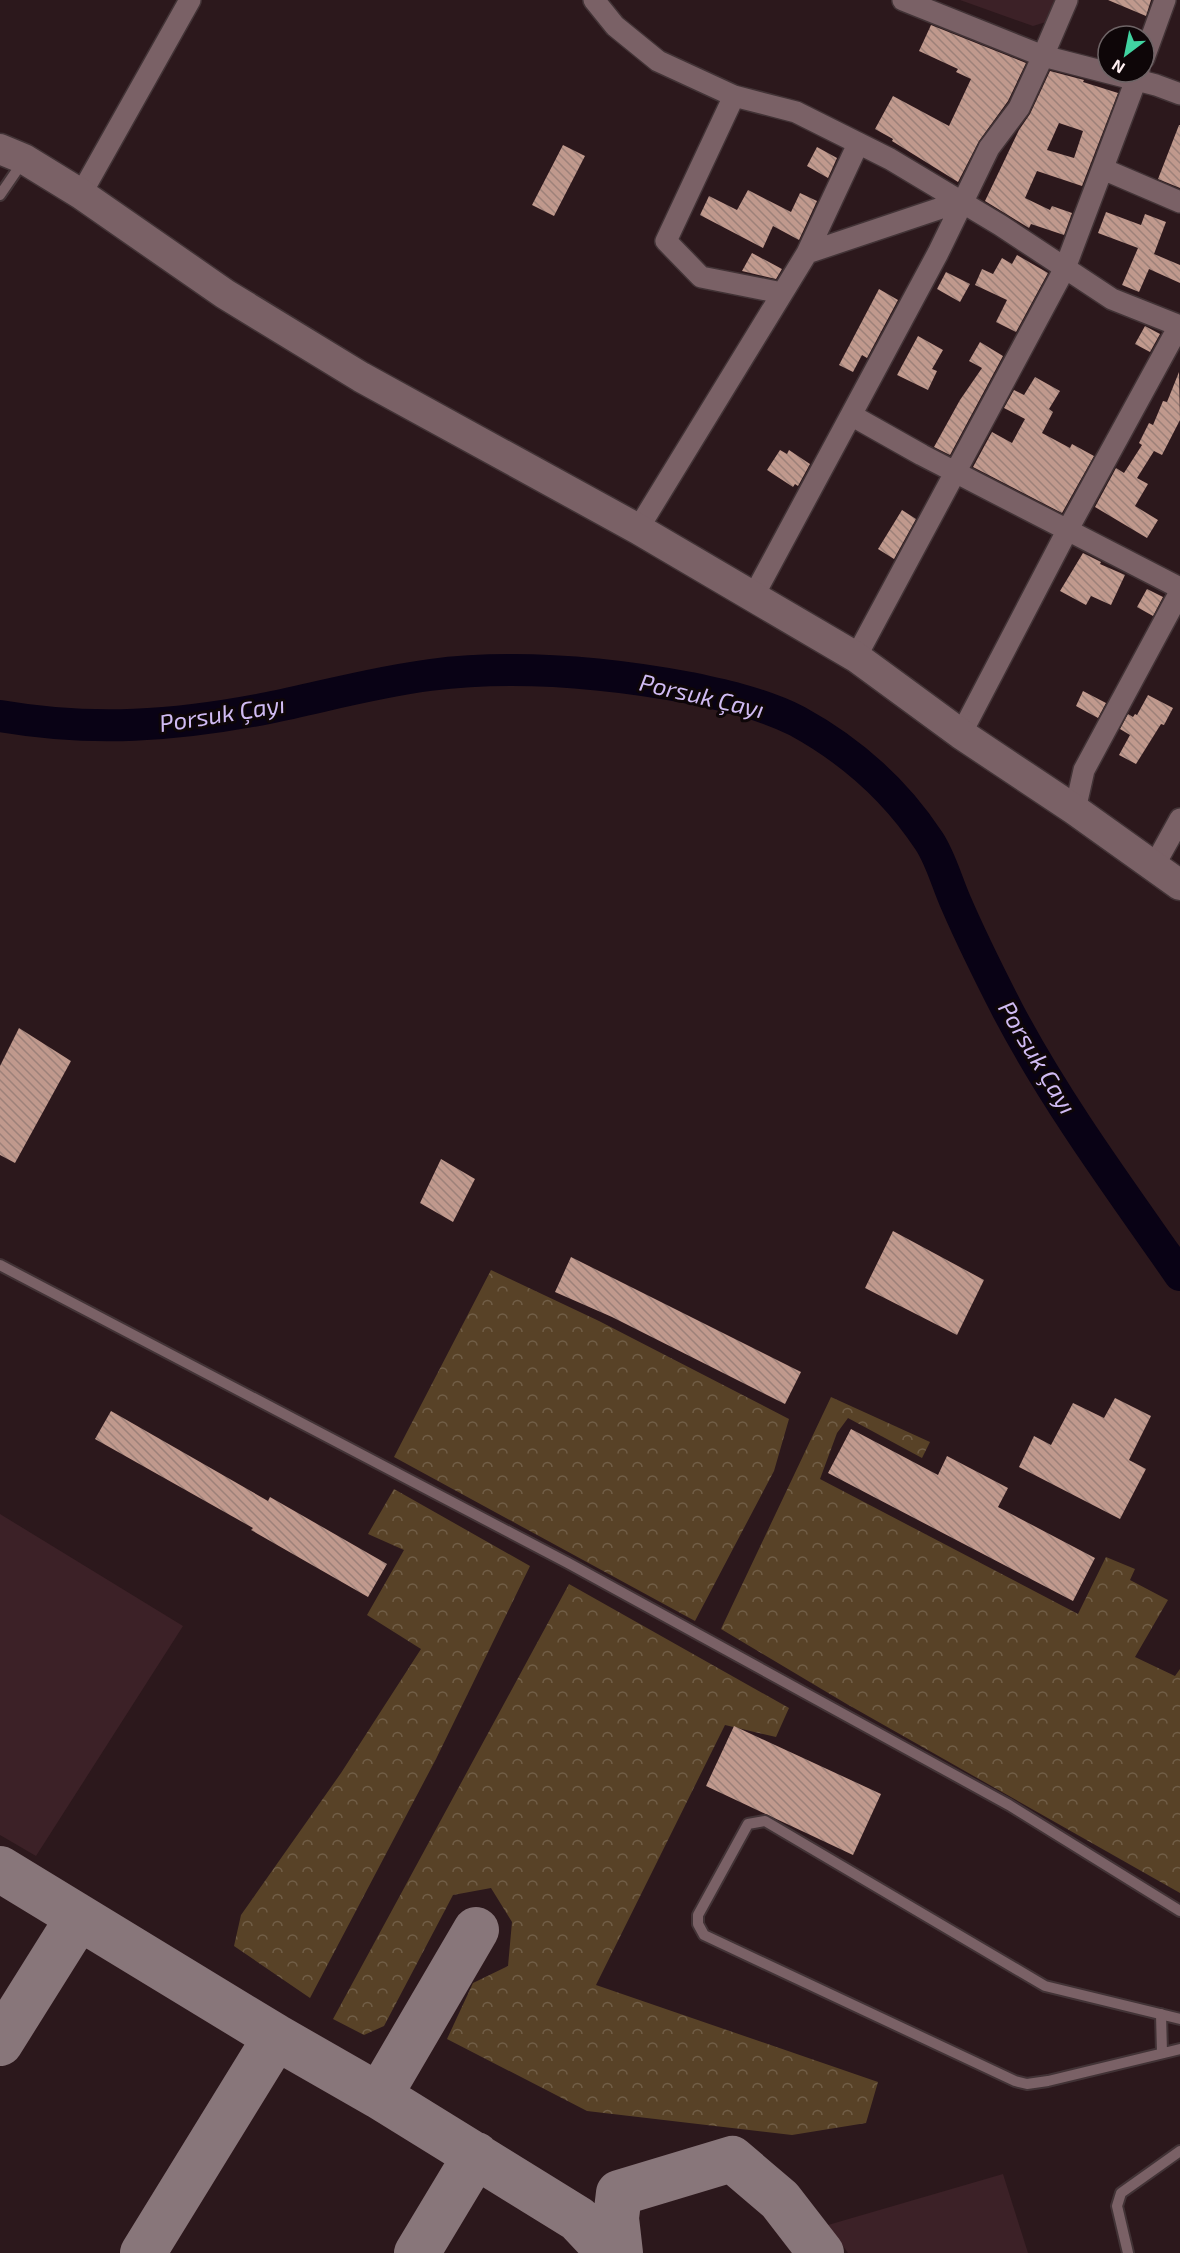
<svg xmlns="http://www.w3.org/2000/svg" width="1180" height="2253" font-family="'Exo 2',sans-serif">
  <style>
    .built { fill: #3c2127 }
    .forest { fill: url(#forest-crowns) }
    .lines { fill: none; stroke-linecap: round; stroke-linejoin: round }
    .river { stroke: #090215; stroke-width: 32 }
    .taxiway { stroke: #88767a; stroke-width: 46 }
    .building { fill: url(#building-back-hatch); fill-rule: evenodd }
    .lane-casing { stroke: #423336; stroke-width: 14 }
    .street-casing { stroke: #423336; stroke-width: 24 }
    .secondary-casing { stroke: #423336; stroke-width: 33 }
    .lane { stroke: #7a6166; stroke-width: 10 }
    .street { stroke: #7a6166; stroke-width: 21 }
    .secondary { stroke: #7a6166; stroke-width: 30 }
    .labels { text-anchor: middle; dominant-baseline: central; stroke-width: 6; stroke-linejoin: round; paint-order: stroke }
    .water-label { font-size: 24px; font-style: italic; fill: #d0bbf3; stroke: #0e0608 }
  </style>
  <defs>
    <pattern id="forest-crowns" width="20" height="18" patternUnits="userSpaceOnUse" patternTransform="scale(1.5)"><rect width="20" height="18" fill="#584227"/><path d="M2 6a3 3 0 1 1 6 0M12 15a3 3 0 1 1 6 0" fill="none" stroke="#715e47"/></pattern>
    <pattern id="building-back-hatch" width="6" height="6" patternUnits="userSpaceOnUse" patternTransform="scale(1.5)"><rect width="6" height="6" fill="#c0998d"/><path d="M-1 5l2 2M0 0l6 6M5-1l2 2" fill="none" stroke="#9d8179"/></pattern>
  </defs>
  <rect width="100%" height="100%" fill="#2c181c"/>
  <path class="built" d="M960 0H1057L1053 13 1046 22 1033 26Z
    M0 1514 183 1626 36 1856 0 1835Z
    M1003 2174 1028 2253H848L828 2225Z"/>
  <path class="forest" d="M491 1270 599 1321 789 1419 774 1471 695 1621 394 1457Z
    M831 1397 930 1442 922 1458 848 1418 837 1433 820 1479 1078 1614 1106 1557 1135 1569 1130 1580 1168 1600 1135 1657 1175 1676 1180 1669V1893L845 1703 721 1629Z
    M394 1489 530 1566 436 1759 310 1998 234 1946 241 1915 341 1773 421 1649 367 1615 404 1550 368 1534Z
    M569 1584 789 1708 776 1737 725 1725 596 1985 878 2082 866 2123 792 2135 587 2111 447 2039 473 1983 508 1966 512 1922 491 1888 453 1895 384 2026 364 2035 333 2019Z"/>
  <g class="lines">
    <path class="river" d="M0 716C93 732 176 726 268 708 322 697 375 682 430 675 517 664 604 672 690 688 728 696 763 704 797 721 850 750 896 791 929 841 941 859 947 883 956 903 972 940 990 976 1008 1011 1057 1104 1120 1189 1180 1275"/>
    <path class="taxiway" d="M0 1869 276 2037 379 2096 578 2219 610 2253
      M0 2043 79 1917
      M379 2096 476 1930
      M143 2253 276 2037
      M417 2253 476 2155
      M620 2253 616 2218 619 2193 732 2159 780 2200 821 2253"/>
  </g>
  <path class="building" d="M1108 0H1151L1146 16Z
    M931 25 1026 63 1008 101 979 141 958 182 892 141 893 139 875 129 893 96 949 126 971 79 956 72 958 69 919 51Z
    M1050 71 1084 80 1083 82 1118 93 1082 186 1037 171 1025 198 1050 210 1052 206 1072 213 1064 235 1031 224 1029 228 985 201 1019 130 1030 114ZM1059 123 1083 131 1074 158 1047 150Z
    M1179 125H1180V188L1158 179Z
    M563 145 585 156 554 216 532 205Z
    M817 147 837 158 828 178 807 166Z
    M748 190 791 212 800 193 817 201 799 240 773 226 763 248 700 215 709 196 737 210Z
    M1106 212 1141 225 1145 214 1166 222 1154 254 1180 265V283L1149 269 1139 292 1122 285 1138 248 1098 233Z
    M752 253 782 269 776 279 742 271Z
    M1017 255 1048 273 1016 332 996 322 1007 300 975 285 982 269 993 274 1002 258 1012 264Z
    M946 272 970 284 960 302 937 289Z
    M879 289 898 300 867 358 862 355 853 372 839 365Z
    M1145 326 1160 334 1150 352 1135 344Z
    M918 336 943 350 932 369 937 371 928 390 897 375Z
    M980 342 1003 356 950 455 934 447 960 400 982 368 969 361Z
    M1179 372 1180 420 1162 455 1154 451 1137 478 1148 484 1135 506 1158 520 1147 538 1095 507 1116 468 1124 473 1142 445 1139 443 1149 423 1153 425 1163 401 1167 402Z
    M1035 377 1060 391 1049 409 1053 412 1042 433 1070 448 1072 444 1094 456 1062 513 973 467 992 432 1012 443 1025 419 1004 408 1014 390 1024 395Z
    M780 450 787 454 789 450 810 464 798 486 795 484 793 487 767 470Z
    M902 510 916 519 894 559 878 549Z
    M1083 553 1101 562 1100 564 1125 575 1111 605 1091 596 1086 605 1060 591Z
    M1147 589 1163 597 1153 616 1137 607Z
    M1083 691 1106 703 1098 718 1076 706Z
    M1148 695 1173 708 1164 725 1161 724 1136 764 1119 755 1130 735 1120 729 1128 714 1133 717 1135 714 1137 715Z
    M19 1028 71 1061 15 1163 0 1155V1066Z
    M441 1159 475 1179 453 1222 420 1203Z
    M893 1231 984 1280 957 1335 865 1288Z
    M571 1257 801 1372 785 1404 612 1317 555 1292Z
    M1115 1398 1151 1416 1129 1460 1146 1469 1120 1519 1019 1467 1034 1436 1051 1445 1073 1403 1104 1418Z
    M111 1411 268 1501 270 1497 387 1564 368 1597 251 1530 253 1528 95 1439Z
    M851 1429 938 1475 947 1456 1008 1488 998 1507 1095 1558 1073 1601 828 1473Z
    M734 1726 881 1794 853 1855 706 1786Z"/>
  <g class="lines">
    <g class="lane-casing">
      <path id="lane" d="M0 195 24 160
        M0 1265 568 1563 1009 1805 1180 1911
        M1161 2014 1162 2053
        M1180 2019 1045 1986 765 1821 748 1824 698 1915V1924L704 1935 1015 2081 1027 2084 1048 2081 1180 2049
        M1128 2253 1117 2206 1121 2193 1180 2151"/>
    </g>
    <g class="street-casing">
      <path id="street" d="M594 0 615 26 658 61 734 96 796 112 890 159 1000 225 1112 299 1180 326
        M903 0 1043 56 1067 0
        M1144 58 1165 0
        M1180 94 1156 85 1043 56 1019 108 989 148 938 253 851 415 922 455 1180 588
        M734 96 666 241 701 277 782 293
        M1103 169 1180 202
        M81 194 190 0
        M807 253 962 201
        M638 529 807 253 858 144
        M753 597 851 415
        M856 657 1065 268 1139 72
        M961 734 1067 531 1179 326
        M1075 810 1084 770 1180 592
        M1154 866 1180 819"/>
    </g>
    <g class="secondary-casing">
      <path id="secondary" d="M0 149 24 159 81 194 225 294 361 377 638 529 856 657 961 734 1075 810 1180 885"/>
    </g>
    <use href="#lane" class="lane"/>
    <use href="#street" class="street"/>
    <use href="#secondary" class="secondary"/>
  </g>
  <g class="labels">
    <g class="water-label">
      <text transform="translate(702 695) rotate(13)">Porsuk Çayı</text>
      <text transform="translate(222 713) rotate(-9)">Porsuk Çayı</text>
      <text transform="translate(1038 1057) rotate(59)">Porsuk Çayı</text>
    </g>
  </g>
  <g transform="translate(1126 54) rotate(212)"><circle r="28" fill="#0e0608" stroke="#6e6466" stroke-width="1.5"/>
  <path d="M0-4.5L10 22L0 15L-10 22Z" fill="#41d4a1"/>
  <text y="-9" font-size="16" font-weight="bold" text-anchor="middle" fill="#fff0f2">N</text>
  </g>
</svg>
